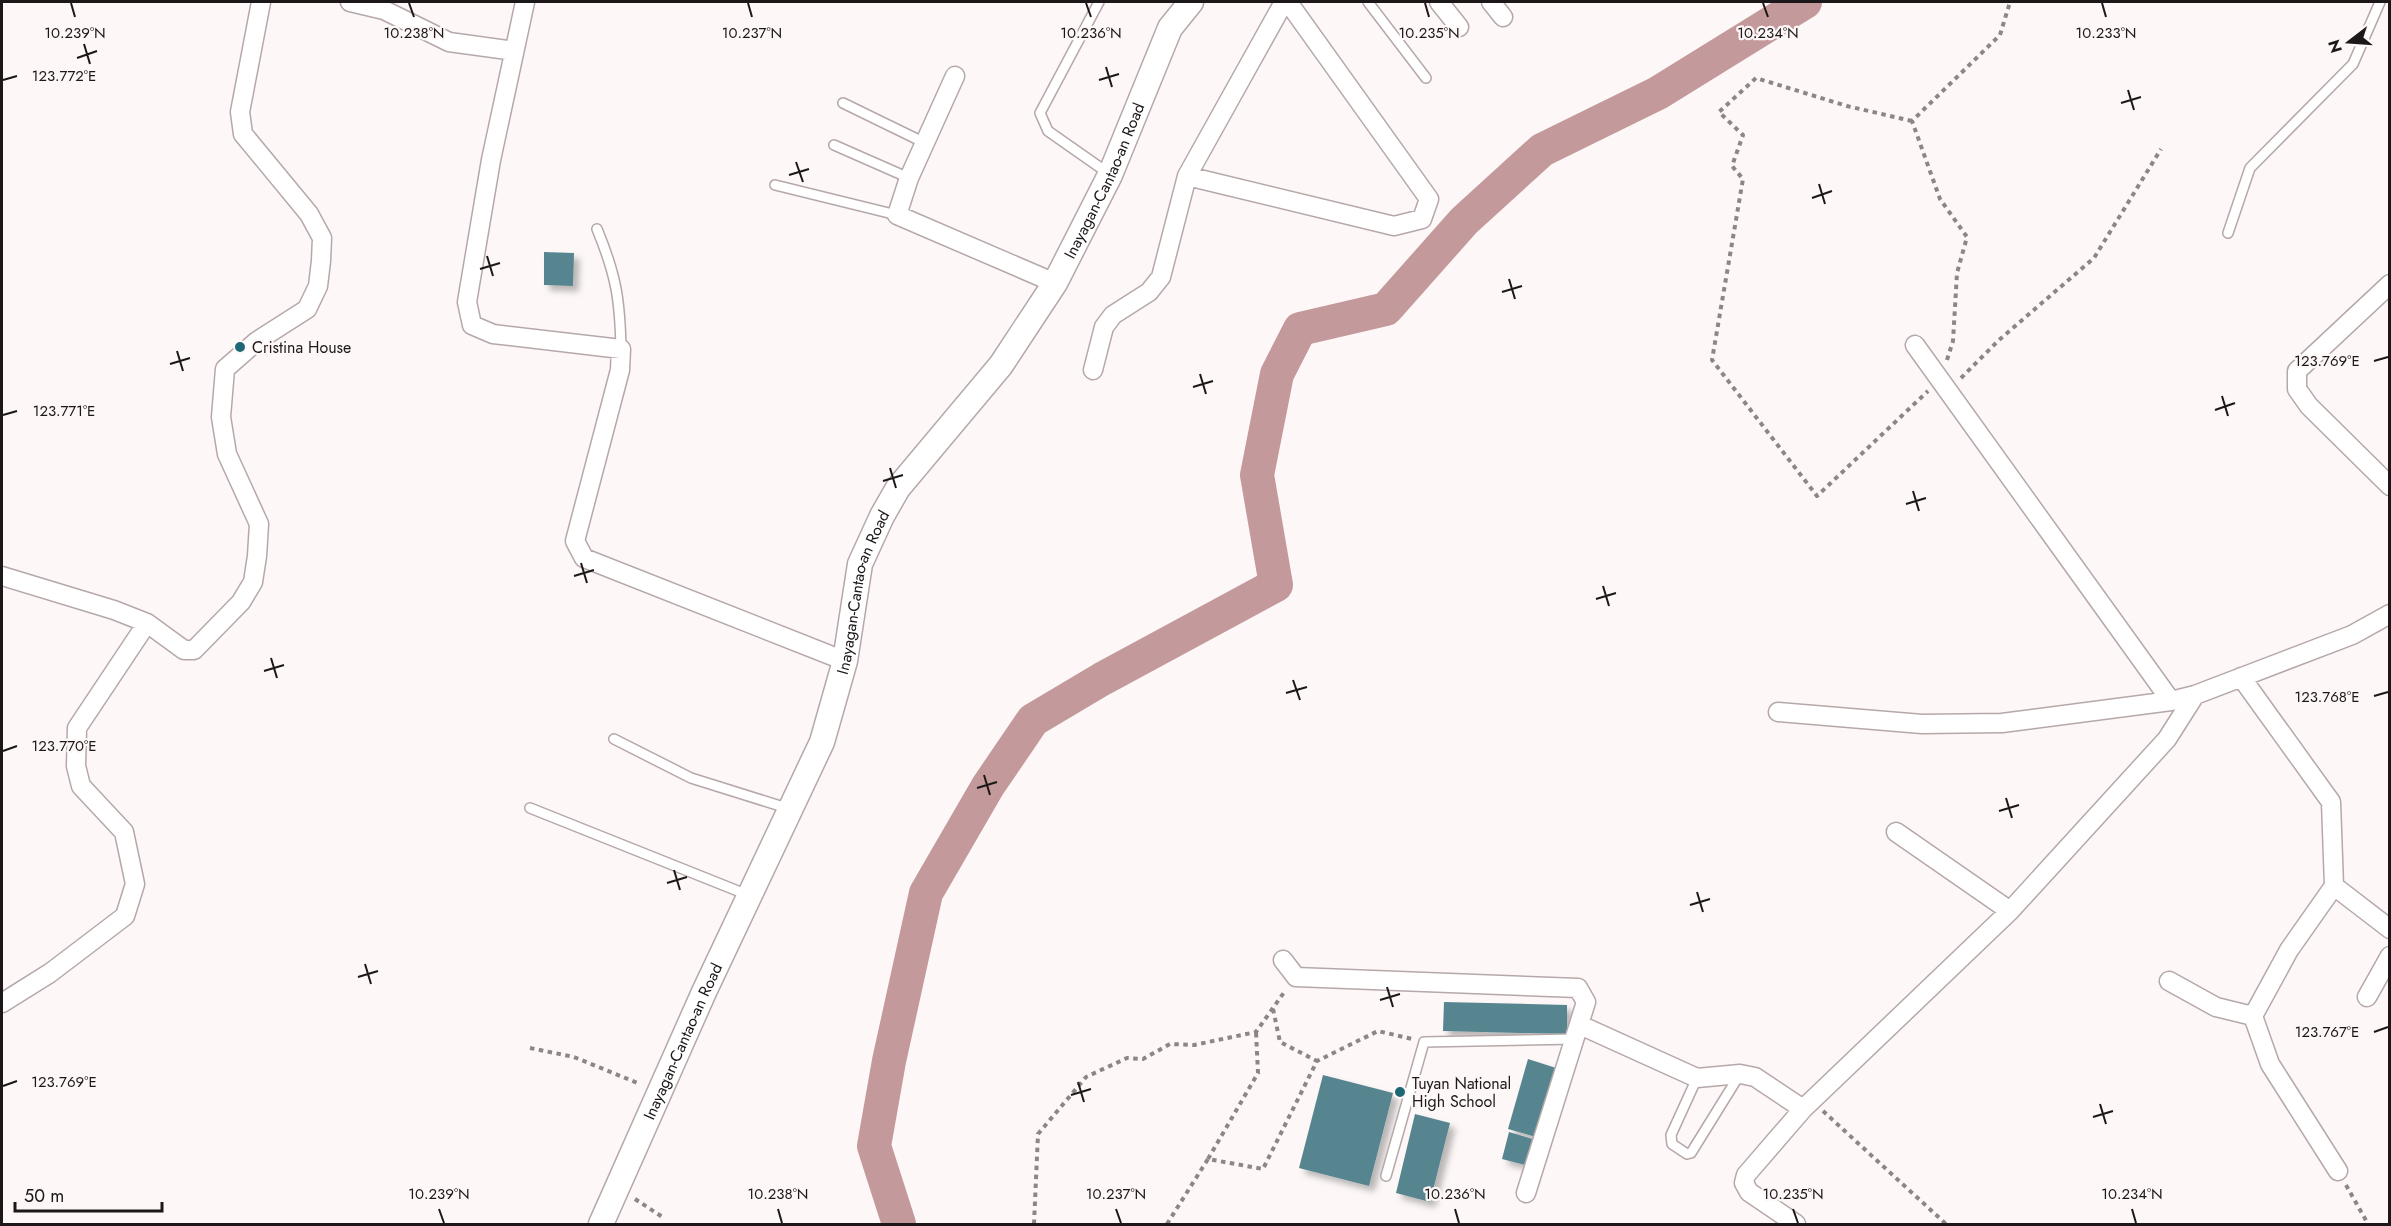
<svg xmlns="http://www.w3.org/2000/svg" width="2391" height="1226" font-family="Jost,sans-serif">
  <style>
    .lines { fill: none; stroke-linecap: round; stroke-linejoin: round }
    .river { stroke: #c4999c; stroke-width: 34 }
    .building { fill: #57858f; filter: url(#shadow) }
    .service-casing { stroke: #b6a8a9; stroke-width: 12 }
    .minor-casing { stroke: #b6a8a9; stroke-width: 21 }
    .tertiary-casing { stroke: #b6a8a9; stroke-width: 27 }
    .path { stroke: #8c8687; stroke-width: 4; stroke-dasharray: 4.5 4.5; stroke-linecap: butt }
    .service { stroke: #fff; stroke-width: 9 }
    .minor { stroke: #fff; stroke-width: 18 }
    .tertiary { stroke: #fff; stroke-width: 24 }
    .ticks { fill: none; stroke: #1c1718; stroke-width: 2 }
    .poi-dot { fill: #1e6774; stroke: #fdf7f7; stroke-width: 2 }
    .labels { text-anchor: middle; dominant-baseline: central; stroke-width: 4.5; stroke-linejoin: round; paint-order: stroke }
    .street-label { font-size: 16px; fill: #1c1718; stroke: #fdf7f7 }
    .poi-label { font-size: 16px; fill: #1c1718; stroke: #fdf7f7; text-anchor: start }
    .ticks-label { font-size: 15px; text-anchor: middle; fill: #1c1718; stroke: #fdf7f7; stroke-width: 4.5; stroke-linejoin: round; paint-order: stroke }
  </style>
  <defs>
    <filter id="shadow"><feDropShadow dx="5.5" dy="5.5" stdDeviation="3" flood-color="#0004"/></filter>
  </defs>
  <rect width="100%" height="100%" fill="#fdf7f7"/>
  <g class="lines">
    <path class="river" d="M899 1224 874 1146 889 1061 926 893 988 786 1033 720 1102 679 1276 585 1257 475 1277 374 1300 329 1386 309 1464 221 1542 150 1658 93 1805 2"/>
  </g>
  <path class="building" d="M544 252 574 253 573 286 544 285Z
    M1444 1002 1567 1005V1034L1443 1031Z
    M1528 1059 1556 1068 1536 1137 1508 1129Z
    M1323 1075 1393 1093 1369 1186 1299 1168Z
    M1415 1114 1450 1123 1430 1202 1396 1193Z
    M1509 1132 1536 1140 1529 1166 1502 1159Z"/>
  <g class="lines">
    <g class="service-casing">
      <path id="service" d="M1099 2 1040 113 1048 131 1108 173
        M1368 2 1426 78
        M843 103 925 143
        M834 145 909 178
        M775 185 897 215
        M597 229C616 275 620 299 621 349
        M2228 233 2250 168 2353 64 2380 2
        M614 739 691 778 790 809
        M530 808 748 895
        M1697 1078 1671 1135 1672 1144 1687 1154 1691 1153 1740 1074
        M1386 1176 1424 1042 1574 1039"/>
    </g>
    <g class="minor-casing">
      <path id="minor" d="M350 2 384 10 449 42 514 51
        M525 2 491 160 467 302 472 325 493 334 621 349 620 370 575 541 584 558 845 661
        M1439 2 1459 27
        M1491 2 1503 17
        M955 76 909 178 897 215 1055 283
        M1187 176 1394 226 1422 219 1429 199 1288 2
        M2390 284 2297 371V389L2309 406 2390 486
        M1915 345 2171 701 2195 695
        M1093 370 1104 327 1113 315 1149 292 1161 277 1187 176 1284 2
        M2 576 114 610 147 623 184 650H194L241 602 253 582 257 556 259 524 227 454 221 417 225 369 257 341 307 309 318 286 321 261 322 238 309 214 243 134 240 112 261 2
        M2241 677 2331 802 2334 886 2289 950 2253 1016 2270 1064 2338 1171
        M1778 712 1922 724 2002 723 2171 701
        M1896 832 2010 911
        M2334 886 2390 929
        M1283 960 1296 977 1578 988 1586 1002 1526 1193
        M2169 981 2216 1007 2253 1016
        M2367 997 2390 956
        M2 1003 50 973 125 916 135 884 124 832 81 786 76 766 77 728 147 623
        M1580 1025 1697 1078 1740 1074 1755 1077 1803 1109
        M1796 1224 1749 1192 1744 1183 1746 1175 1803 1109 2010 911 2167 739 2195 695 2352 635 2390 614"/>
    </g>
    <g class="tertiary-casing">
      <g id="tertiary">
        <path id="s1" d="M601 1224 704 992 822 742 845 661 860 564 882 516 898 488 1001 365 1055 283 1110 175 1170 28 1191 2"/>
      </g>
    </g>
    <path class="path" d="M1912 121 1847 106 1756 78 1719 112 1743 135 1732 166 1743 179 1712 360 1817 496 1928 391
      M1947 360 1953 341 1957 273 1967 237 1940 199 1912 121 2000 35 2010 2
      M1961 378 1999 340 2094 258 2161 149
      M1273 1009 1280 1042 1317 1061
      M530 1048 574 1057 640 1084
      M1823 1111 1946 1224
      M1208 1159 1258 1073 1256 1032
      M2346 1185 2368 1224
      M635 1199 664 1218
      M1034 1224 1038 1134 1086 1077 1127 1058 1143 1059 1170 1044 1194 1045 1256 1032 1285 991
      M1167 1224 1208 1159 1263 1169 1317 1061 1378 1031 1412 1039"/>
    <use href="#service" class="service"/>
    <use href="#minor" class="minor"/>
    <use href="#tertiary" class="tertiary"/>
  </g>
  <path class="ticks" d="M71 3 75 17M409 3 414 17M748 3 752 17M1086 3 1091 17M1425 3 1429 17M1763 3 1768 17M2102 3 2106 17M84 44 90 64M77 58 97 51M1106 67 1112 87M3 80 17 76M1099 80 1119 74M2128 90 2134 110M2121 103 2141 97M796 162 803 182M789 175 809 169M1819 184 1825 204M1812 198 1832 191M487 256 493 276M480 269 500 263M1509 279 1515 299M1502 292 1522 286M177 351 183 371M2374 361 2388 357M170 364 190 358M1200 374 1206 394M1193 387 1213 381M2222 396 2228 416M2215 410 2235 403M3 415 17 411M890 468 896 488M883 481 903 475M1913 491 1919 511M1906 504 1926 498M581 563 587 583M574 576 594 570M1603 586 1609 606M1596 599 1616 593M271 658 277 678M264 671 284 665M1293 680 1300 700M1286 693 1307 687M2374 696 2388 692M3 751 17 746M984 775 990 795M977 788 997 782M2006 798 2012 818M1999 811 2019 805M674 870 680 890M667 883 687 877M1697 892 1703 912M1690 905 1710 899M365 964 371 984M358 977 378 971M1387 987 1393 1007M1380 1000 1400 994M2374 1032 2388 1027M1078 1082 1084 1102M3 1086 17 1081M1071 1095 1091 1089M2100 1104 2106 1124M2093 1117 2113 1111M439 1209 444 1223M778 1209 782 1223M1116 1209 1121 1223M1455 1209 1459 1223M1793 1209 1798 1223M2132 1209 2136 1223"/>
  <g class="poi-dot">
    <circle cx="240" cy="347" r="6"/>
    <circle cx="1400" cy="1092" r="6"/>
  </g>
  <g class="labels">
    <g class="street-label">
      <text stroke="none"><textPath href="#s1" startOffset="1170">Inayagan-Cantao-an Road</textPath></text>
      <text stroke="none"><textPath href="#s1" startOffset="686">Inayagan-Cantao-an Road</textPath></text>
      <text stroke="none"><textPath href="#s1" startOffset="200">Inayagan-Cantao-an Road</textPath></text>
    </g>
    <g class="poi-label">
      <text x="252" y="347">Cristina House</text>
      <text x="1412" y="1083">Tuyan National<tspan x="1412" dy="18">High School</tspan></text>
    </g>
  </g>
  <g class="ticks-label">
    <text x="75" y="38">10.239°N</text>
    <text x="414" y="38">10.238°N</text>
    <text x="752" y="38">10.237°N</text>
    <text x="1091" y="38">10.236°N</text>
    <text x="1429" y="38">10.235°N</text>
    <text x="1768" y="38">10.234°N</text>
    <text x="2106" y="38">10.233°N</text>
    <text x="64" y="81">123.772°E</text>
    <text x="2327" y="366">123.769°E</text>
    <text x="64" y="416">123.771°E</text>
    <text x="2327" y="702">123.768°E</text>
    <text x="64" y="751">123.770°E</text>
    <text x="2327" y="1037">123.767°E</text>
    <text x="64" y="1087">123.769°E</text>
    <text x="439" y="1199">10.239°N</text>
    <text x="778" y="1199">10.238°N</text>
    <text x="1116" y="1199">10.237°N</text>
    <text x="1455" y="1199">10.236°N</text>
    <text x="1793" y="1199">10.235°N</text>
    <text x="2132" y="1199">10.234°N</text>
  </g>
  <rect width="2391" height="1226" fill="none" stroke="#1c1718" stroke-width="6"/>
  <g transform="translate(2349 42) rotate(253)" stroke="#fdf7f7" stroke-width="4.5" paint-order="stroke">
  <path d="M0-4.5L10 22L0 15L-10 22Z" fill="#1c1718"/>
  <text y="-9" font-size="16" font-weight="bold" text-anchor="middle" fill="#1c1718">N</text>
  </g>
  <path d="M15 1202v9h147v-9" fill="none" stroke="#1c1718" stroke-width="3"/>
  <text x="24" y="1202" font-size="18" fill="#1c1718" stroke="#fdf7f7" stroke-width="4.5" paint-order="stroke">50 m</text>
</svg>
